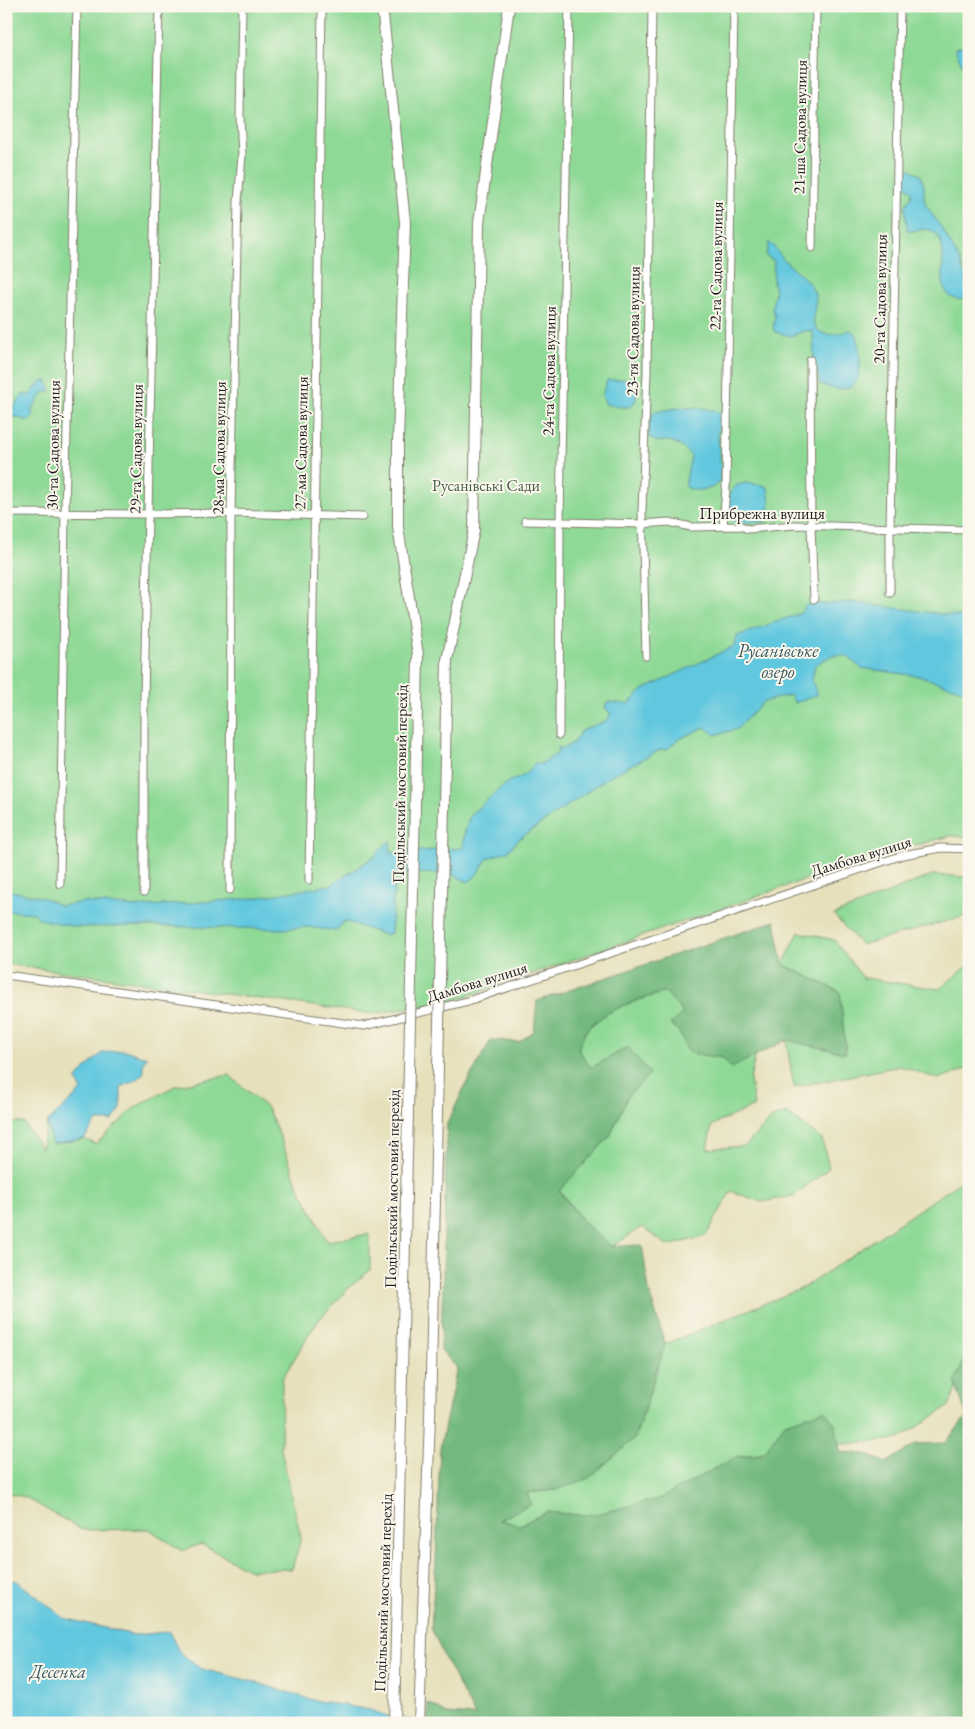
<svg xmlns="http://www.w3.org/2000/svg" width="975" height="1729" font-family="'EB Garamond',serif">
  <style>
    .green { fill: #8fd996; stroke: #567a59 }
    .forest { fill: #73b97f; stroke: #486a4e }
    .water { fill: #61c7de; stroke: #3e727d }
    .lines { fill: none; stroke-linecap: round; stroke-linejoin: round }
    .street-casing { stroke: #817e6c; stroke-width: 9 }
    .secondary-casing { stroke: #817e6c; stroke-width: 12 }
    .street { stroke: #fff; stroke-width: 7 }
    .secondary { stroke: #fff; stroke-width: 10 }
    .secondary-bridge-casing { stroke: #817e6c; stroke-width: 12; stroke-linecap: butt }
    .secondary-bridge { stroke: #fff; stroke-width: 10 }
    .labels { text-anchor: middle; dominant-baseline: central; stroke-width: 4; stroke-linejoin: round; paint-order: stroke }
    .street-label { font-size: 16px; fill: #1c1c1c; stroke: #fbf7ec }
    .park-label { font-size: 16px; fill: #445e47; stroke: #fbf7ec }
    .water-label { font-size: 18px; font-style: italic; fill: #345860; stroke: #fbf7ec }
  </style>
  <rect width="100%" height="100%" fill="#fbf7ec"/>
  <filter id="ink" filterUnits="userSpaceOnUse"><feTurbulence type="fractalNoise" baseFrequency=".02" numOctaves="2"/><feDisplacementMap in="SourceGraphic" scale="10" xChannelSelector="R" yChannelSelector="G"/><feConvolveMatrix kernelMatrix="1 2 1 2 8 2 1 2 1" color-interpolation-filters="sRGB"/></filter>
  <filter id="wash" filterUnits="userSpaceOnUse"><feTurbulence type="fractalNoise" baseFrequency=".0096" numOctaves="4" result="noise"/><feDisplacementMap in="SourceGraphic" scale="20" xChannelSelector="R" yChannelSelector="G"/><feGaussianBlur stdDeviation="1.12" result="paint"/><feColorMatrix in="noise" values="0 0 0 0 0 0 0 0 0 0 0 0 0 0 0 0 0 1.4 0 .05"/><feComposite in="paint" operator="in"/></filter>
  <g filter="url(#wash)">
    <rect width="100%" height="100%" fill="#e6e0bb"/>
    <path class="green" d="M6 6H969V837L951 836 871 857 456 1000 373 1014 6 964Z
      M932 875 969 877V915L861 945 834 915Z
      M799 932 834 940 863 978 939 989 969 965V1068L938 1079 900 1066 794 1087 786 1040 845 1053 840 992 783 964Z
      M666 992 772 1037 755 1057 750 1080 754 1106 712 1125 707 1149 745 1146 772 1118 787 1113 822 1139 829 1168 794 1196 761 1202 731 1191 706 1236 668 1246 642 1227 611 1247 587 1226 559 1190 610 1136 628 1096 650 1074 591 1068 578 1049C580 1044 582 1036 586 1031 604 1009 640 999 666 992Z
      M229 1075 267 1108 279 1134 297 1183 327 1241 370 1234V1270L349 1288 316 1323 282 1379 281 1449 301 1538 292 1569 250 1570 201 1544 182 1551 149 1529 82 1530 25 1497 6 1493V1122L24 1123 41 1148 47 1123 53 1144 84 1139 96 1144 134 1108 175 1086Z
      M969 1176V1360L949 1406 899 1439 822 1446 736 1457 659 1499 596 1514 579 1515 547 1512 520 1525 498 1520 530 1504 527 1493 556 1490 635 1438 665 1344 805 1287Z"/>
    <path class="forest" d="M775 921 783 964 840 992 846 1053 786 1040 731 1068 723 1058 689 1053 678 1030 670 1024 683 1013 666 992C640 999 604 1009 586 1031 583 1036 580 1044 578 1049L591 1068 628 1047 650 1074 628 1096 610 1136 559 1191 587 1226 611 1246 642 1245 649 1291 665 1344 635 1438 589 1478 556 1490 527 1493 531 1504 499 1520 520 1525 547 1512 579 1515 596 1514 659 1499 736 1457 763 1454 785 1423 825 1410 836 1426 840 1452 866 1454 886 1463 916 1444 945 1443 967 1416 955 1382 969 1349V1723H429L428 1703 447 1714 475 1716 446 1661 431 1628 436 1560 440 1448 457 1368 441 1350 447 1124 466 1084 491 1040 519 1042 534 1031 537 1001Z"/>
    <path class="water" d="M969 45V82L955 48Z
      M911 169 921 176 924 186V199L926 205 943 230 960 261 968 287 964 300C925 299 956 249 934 232 926 226 916 233 907 230L905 206 911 197 912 191 903 183 905 170Z
      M769 242C775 247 779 254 784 260 795 271 810 279 815 295 818 306 808 319 817 329 825 338 841 334 850 330L857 335C860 351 867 386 843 389 836 390 826 386 820 384L814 362 813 331H804L791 336 775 332 773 328 775 317 772 309 775 291 773 283 774 261 766 256Z
      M631 379C637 386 640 404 628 407 625 408 608 405 605 404V401L602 396 607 380Z
      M47 380 51 392H44L31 411 34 415 29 421 13 416 10 413 23 394 30 395 41 382Z
      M678 408C692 408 711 406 722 415L718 432 721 471 719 483C711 490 696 493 686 487V480L691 456C681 445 672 438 657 442L649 437V420L654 412Z
      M746 483 763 485 768 488C770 497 770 509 768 519L764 522H735L731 519 728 506 730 493 737 485Z
      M851 602 963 617 969 619V692L918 676 861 668 847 656 833 655 815 665 812 680 817 695 795 703 790 695 763 702 737 729 715 735 705 727 677 740 668 749 660 750 610 776 519 839 508 851 488 858 475 877 468 882 450 873 395 874 391 933 385 935 344 921 336 931 308 927 282 929 150 926 76 927 39 919 35 913 6 911V890L45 898 60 906 84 902 137 907 254 898 331 885 374 857 390 840 391 853 463 848 465 832 470 815 509 781C521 779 528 773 535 763L541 764 558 753V747L562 749 573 743 581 731 607 720 611 714 605 707 608 702 628 704 643 690 734 646 737 636 801 613 806 605Z
      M124 1050 147 1057 143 1063 144 1072 138 1079 121 1087V1109L112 1121H97L84 1139 52 1144 47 1123 82 1090 76 1080 85 1069 102 1053Z
      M6 1579 17 1581 64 1618 134 1635 169 1632 180 1653 201 1669 251 1681 313 1700 370 1710 387 1716 428 1723H6Z"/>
  </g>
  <g filter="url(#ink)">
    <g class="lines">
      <g class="street-casing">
        <path id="street" d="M812 248 816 6
          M810 360 811 527 814 599
          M6 513 148 514 231 513 363 517
          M525 521 642 524 669 522 691 527 741 526 748 529 795 525 969 530
          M723 526 726 488 734 6
          M890 593V528L900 6
          M646 656 642 511 647 371 652 6
          M559 735 560 521 569 6
          M309 880 322 6
          M60 884 65 513 77 6
          M230 890 231 513 238 202 242 155 240 117 242 6
          M144 892V699L159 6
          M6 975 364 1026 468 1001 903 855 940 848 969 849"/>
      </g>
      <g class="secondary-casing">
        <path id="secondary" d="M382 6 405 222 398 442V527L418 655 415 805
          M444 806 447 660 474 530 479 223 509 6"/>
      </g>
      <use href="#street" class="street"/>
      <use href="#secondary" class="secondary"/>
      <g class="secondary-bridge-casing">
        <path id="secondary-bridge" d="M394 1723 415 805
          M419 1723 430 1417 444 806"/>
      </g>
      <use href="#secondary-bridge" class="secondary-bridge"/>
    </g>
  </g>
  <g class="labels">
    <g class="street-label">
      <text transform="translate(800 127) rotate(-89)">21-ша Садова вулиця</text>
      <text transform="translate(716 266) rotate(-89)">22-га Садова вулиця</text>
      <text transform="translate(880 299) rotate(-89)">20-та Садова вулиця</text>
      <text transform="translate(633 331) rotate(-89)">23-тя Садова вулиця</text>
      <text transform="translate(549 371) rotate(-89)">24-та Садова вулиця</text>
      <text transform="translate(301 443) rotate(-89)">27-ма Садова вулиця</text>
      <text transform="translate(53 445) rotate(-89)">30-та Садова вулиця</text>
      <text transform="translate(219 448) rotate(-89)">28-ма Садова вулиця</text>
      <text transform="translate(136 449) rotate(-89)">29-та Садова вулиця</text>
      <text x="762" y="513">Прибрежна вулиця</text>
      <text transform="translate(400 784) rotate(-89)">Подільський мостовий перехід</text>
      <text transform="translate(861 856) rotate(-17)">Дамбова вулиця</text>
      <text transform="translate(477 982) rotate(-17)">Дамбова вулиця</text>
      <text transform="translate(392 1189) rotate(-89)">Подільський мостовий перехід</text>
      <text transform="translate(383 1593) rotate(-88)">Подільський мостовий перехід</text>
    </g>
    <g class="park-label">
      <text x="486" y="485">Русанівські Сади</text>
    </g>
    <g class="water-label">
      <text x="778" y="650">Русанівське<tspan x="778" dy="21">озеро</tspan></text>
      <text x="58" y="1671">Десенка</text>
    </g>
  </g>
  <rect width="975" height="1729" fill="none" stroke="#fbf7ec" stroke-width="25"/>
</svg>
